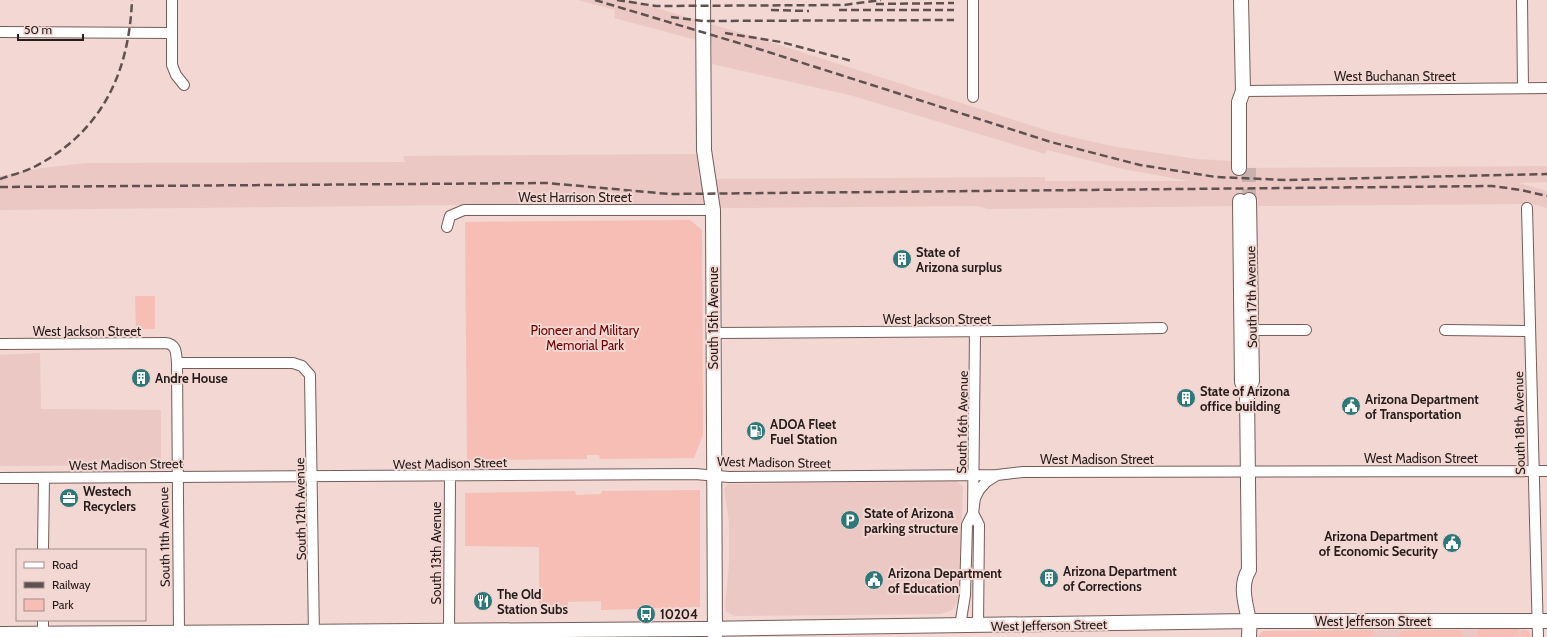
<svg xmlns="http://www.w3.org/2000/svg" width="1547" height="637" font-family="Cabin,sans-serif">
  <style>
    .built { fill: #ebc8c3 }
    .green { fill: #f6beb5 }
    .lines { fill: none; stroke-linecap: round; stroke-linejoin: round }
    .secondary-tunnel { stroke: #c9b2ae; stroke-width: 14; stroke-dasharray: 14 7; stroke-linecap: butt }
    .street-casing { stroke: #755e5a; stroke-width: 12 }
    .secondary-casing { stroke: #755e5a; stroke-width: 16 }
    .street { stroke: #fff; stroke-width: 10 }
    .secondary { stroke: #fff; stroke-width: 14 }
    .rail { stroke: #5f514f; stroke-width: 2.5; stroke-dasharray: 8 4; stroke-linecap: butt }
    .labels { text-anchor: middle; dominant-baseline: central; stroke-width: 4; stroke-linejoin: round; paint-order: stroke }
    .street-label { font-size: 13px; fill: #271d1c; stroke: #f2d7d2 }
    .poi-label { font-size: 13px; font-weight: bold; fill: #271d1c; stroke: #f2d7d2; text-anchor: start }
    .park-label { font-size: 13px; fill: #710100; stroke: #f2d7d2 }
  </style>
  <rect width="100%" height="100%" fill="#f2d7d2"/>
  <path class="built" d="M578 0H628L748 35 1055 133 1111 146 1197 159 1231 161V168L1547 166V182L1519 183 1547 191V208L1533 204 1258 206V198L1232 199 1233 206 988 209 978 206 732 208 464 205 0 210V176L42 168 87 163 405 162 403 156 698 154 699 179 1045 177V181H1189L1123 169 1047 150 1045 154 853 96 712 64V44L614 18 615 10Z
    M40 353 41 409 161 410V465L0 466V355Z
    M957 481 963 487 959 595 956 605 952 610 941 614 734 616 726 611 725 606 729 564V522L724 489 728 484Z
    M1518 629 1529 631 1531 637H1257L1263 631Z"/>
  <path class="green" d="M690 220 702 230 703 435 694 458 600 459 599 455H587V459L467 460 465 222Z
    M135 296H155V329H136Z
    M700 490V607L601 610V601L568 602V610H539V547L465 546V493L575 491 576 495 601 494 602 491Z
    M1479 629H1518L1519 637H1475Z
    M1523 629 1529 631 1531 637H1521V632Z
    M1373 630V637H1257L1263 631Z
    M1405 630H1459L1464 637H1399L1400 634Z"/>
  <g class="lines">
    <path class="secondary-tunnel" d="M1249 168V200"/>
    <g class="street-casing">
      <path id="street" d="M172 0V65L176 75 184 85
        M973 0V97
        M1522 0 1523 88
        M0 32 171 33
        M1243 91 1547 88
        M1527 208 1538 637
        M447 227 450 216 464 210H713
        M1245 330H1306
        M1445 330 1530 331
        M975 332 973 513 979 525 978 626
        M713 333 1001 331 1162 328
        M0 344 165 343C177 344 176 353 177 363L179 632
        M177 363H293L302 366 310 375 314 637
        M0 478 695 474 729 477 997 475 1023 472 1547 471
        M43 550 44 478
        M43 620V637
        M960 626 965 595 967 525 973 513 975 498 979 490 986 482 997 475
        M449 630 450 476"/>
    </g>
    <g class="secondary-casing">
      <path id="secondary" d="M703 0 704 150 713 210 715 637
        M1239 168V102L1243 91 1241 0
        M1240 201 1242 382 1247 392
        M0 634 701 629 1249 621H1547
        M1249 637C1249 632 1250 626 1249 621 1246 604 1239 586 1249 570L1247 392 1252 381 1249 200"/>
    </g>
    <use href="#street" class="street"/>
    <use href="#secondary" class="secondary"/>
    <path class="rail" d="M595 0 762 50 1051 142 1140 165 1216 177 1286 180 1547 174
      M617 0 656 6 844 5 881 0
      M876 4 954 3
      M771 10 809 11
      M839 10H954
      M671 17 703 21 954 20
      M725 33 781 42 852 61
      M0 179C11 175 24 172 34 167 102 132 129 73 132 0
      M0 187 547 183 669 194 1492 186 1521 190 1547 196"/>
  </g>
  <defs>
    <g id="building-disc" transform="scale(1)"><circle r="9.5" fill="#2f787a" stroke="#f2d7d2"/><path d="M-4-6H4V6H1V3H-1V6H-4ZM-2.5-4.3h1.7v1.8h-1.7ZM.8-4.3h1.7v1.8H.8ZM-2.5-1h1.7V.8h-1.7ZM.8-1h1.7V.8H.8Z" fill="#fff"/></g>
    <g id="civic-disc" transform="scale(1)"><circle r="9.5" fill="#2f787a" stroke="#f2d7d2"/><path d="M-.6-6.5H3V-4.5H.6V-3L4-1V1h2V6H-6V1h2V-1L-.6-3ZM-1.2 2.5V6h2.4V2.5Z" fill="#fff"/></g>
    <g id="fuel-disc" transform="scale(1)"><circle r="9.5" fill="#2f787a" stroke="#f2d7d2"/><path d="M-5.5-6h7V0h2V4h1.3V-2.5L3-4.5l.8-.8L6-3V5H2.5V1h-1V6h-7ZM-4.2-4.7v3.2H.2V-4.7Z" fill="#fff"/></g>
    <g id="office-disc" transform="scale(1)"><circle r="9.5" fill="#2f787a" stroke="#f2d7d2"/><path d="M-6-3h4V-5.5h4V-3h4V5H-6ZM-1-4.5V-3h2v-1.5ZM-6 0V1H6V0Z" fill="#fff"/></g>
    <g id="parking-disc" transform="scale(1)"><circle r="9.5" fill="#2f787a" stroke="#f2d7d2"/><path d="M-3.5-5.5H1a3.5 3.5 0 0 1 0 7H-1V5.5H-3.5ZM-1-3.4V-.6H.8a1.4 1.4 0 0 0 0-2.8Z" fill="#fff"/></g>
    <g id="restaurant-disc" transform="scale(1)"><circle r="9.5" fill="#2f787a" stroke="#f2d7d2"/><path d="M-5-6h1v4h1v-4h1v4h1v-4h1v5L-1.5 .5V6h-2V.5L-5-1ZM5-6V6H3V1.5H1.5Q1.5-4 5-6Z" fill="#fff"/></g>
    <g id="bus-disc" transform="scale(1)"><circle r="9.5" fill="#2f787a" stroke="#f2d7d2"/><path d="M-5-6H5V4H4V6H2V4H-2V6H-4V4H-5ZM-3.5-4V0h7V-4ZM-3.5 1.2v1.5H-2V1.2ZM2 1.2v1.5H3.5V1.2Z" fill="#fff"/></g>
  </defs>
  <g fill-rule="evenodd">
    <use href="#building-disc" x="902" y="259"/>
    <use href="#building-disc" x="141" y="378"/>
    <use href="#building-disc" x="1186" y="398"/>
    <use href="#civic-disc" x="1351" y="406"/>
    <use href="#fuel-disc" x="756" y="431"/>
    <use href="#office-disc" x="69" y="498"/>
    <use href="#parking-disc" x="850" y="520"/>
    <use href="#civic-disc" x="1452" y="543"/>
    <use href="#building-disc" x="1049" y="578"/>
    <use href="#civic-disc" x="874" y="580"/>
    <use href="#restaurant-disc" x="483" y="601"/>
    <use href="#bus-disc" x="646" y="614"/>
  </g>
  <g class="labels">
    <g class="street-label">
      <text x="1395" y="76">West Buchanan Street</text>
      <text x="575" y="197">West Harrison Street</text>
      <text transform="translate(1251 297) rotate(-91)">South 17th Avenue</text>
      <text transform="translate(713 318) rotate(-90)">South 15th Avenue</text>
      <text x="937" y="319">West Jackson Street</text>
      <text x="87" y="331">West Jackson Street</text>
      <text transform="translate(962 422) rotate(-89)">South 16th Avenue</text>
      <text transform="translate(1519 423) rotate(-91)">South 18th Avenue</text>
      <text x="1421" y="458">West Madison Street</text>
      <text x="1097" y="459">West Madison Street</text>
      <text transform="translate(774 462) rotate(1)">West Madison Street</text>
      <text transform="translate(450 463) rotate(-1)">West Madison Street</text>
      <text transform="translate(126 464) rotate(-1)">West Madison Street</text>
      <text transform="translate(300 509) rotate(-91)">South 12th Avenue</text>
      <text transform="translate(164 537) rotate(-91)">South 11th Avenue</text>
      <text transform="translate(436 553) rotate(-90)">South 13th Avenue</text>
      <text x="1373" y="621">West Jefferson Street</text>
      <text transform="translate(1049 625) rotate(-1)">West Jefferson Street</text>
    </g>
    <g class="poi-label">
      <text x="916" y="252">State of<tspan x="916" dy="15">Arizona surplus</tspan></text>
      <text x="155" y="378">Andre House</text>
      <text x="1200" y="391">State of Arizona<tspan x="1200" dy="15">office building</tspan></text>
      <text x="1365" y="399">Arizona Department<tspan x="1365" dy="15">of Transportation</tspan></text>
      <text x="770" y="424">ADOA Fleet<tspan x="770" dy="15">Fuel Station</tspan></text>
      <text x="83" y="491">Westech<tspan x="83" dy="15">Recyclers</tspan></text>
      <text x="864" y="513">State of Arizona<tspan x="864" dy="15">parking structure</tspan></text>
      <text x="1438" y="536" text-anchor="end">Arizona Department<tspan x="1438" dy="15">of Economic Security</tspan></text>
      <text x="1063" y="571">Arizona Department<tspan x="1063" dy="15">of Corrections</tspan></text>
      <text x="888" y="573">Arizona Department<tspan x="888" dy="15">of Education</tspan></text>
      <text x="497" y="594">The Old<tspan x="497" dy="15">Station Subs</tspan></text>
      <text x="660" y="614">10204</text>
    </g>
    <g class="park-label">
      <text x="585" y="330">Pioneer and Military<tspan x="585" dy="15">Memorial Park</tspan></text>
    </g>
  </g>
  <rect x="16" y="549" width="130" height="72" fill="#f2d7d2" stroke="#a18d89"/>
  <rect x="24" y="562" width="20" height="6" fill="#ffffff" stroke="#a18d89"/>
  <text x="52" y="569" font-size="12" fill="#271d1c">Road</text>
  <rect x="24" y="582" width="20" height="6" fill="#5f514f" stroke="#a18d89"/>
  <text x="52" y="589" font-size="12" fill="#271d1c">Railway</text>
  <rect x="24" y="599" width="20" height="12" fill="#f6beb5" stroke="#a18d89"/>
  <text x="52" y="609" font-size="12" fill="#271d1c">Park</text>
  <path d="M18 34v6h65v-6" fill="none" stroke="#271d1c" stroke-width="2"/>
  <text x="24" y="34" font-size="12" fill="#271d1c" stroke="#f2d7d2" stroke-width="3" paint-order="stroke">50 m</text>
</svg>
